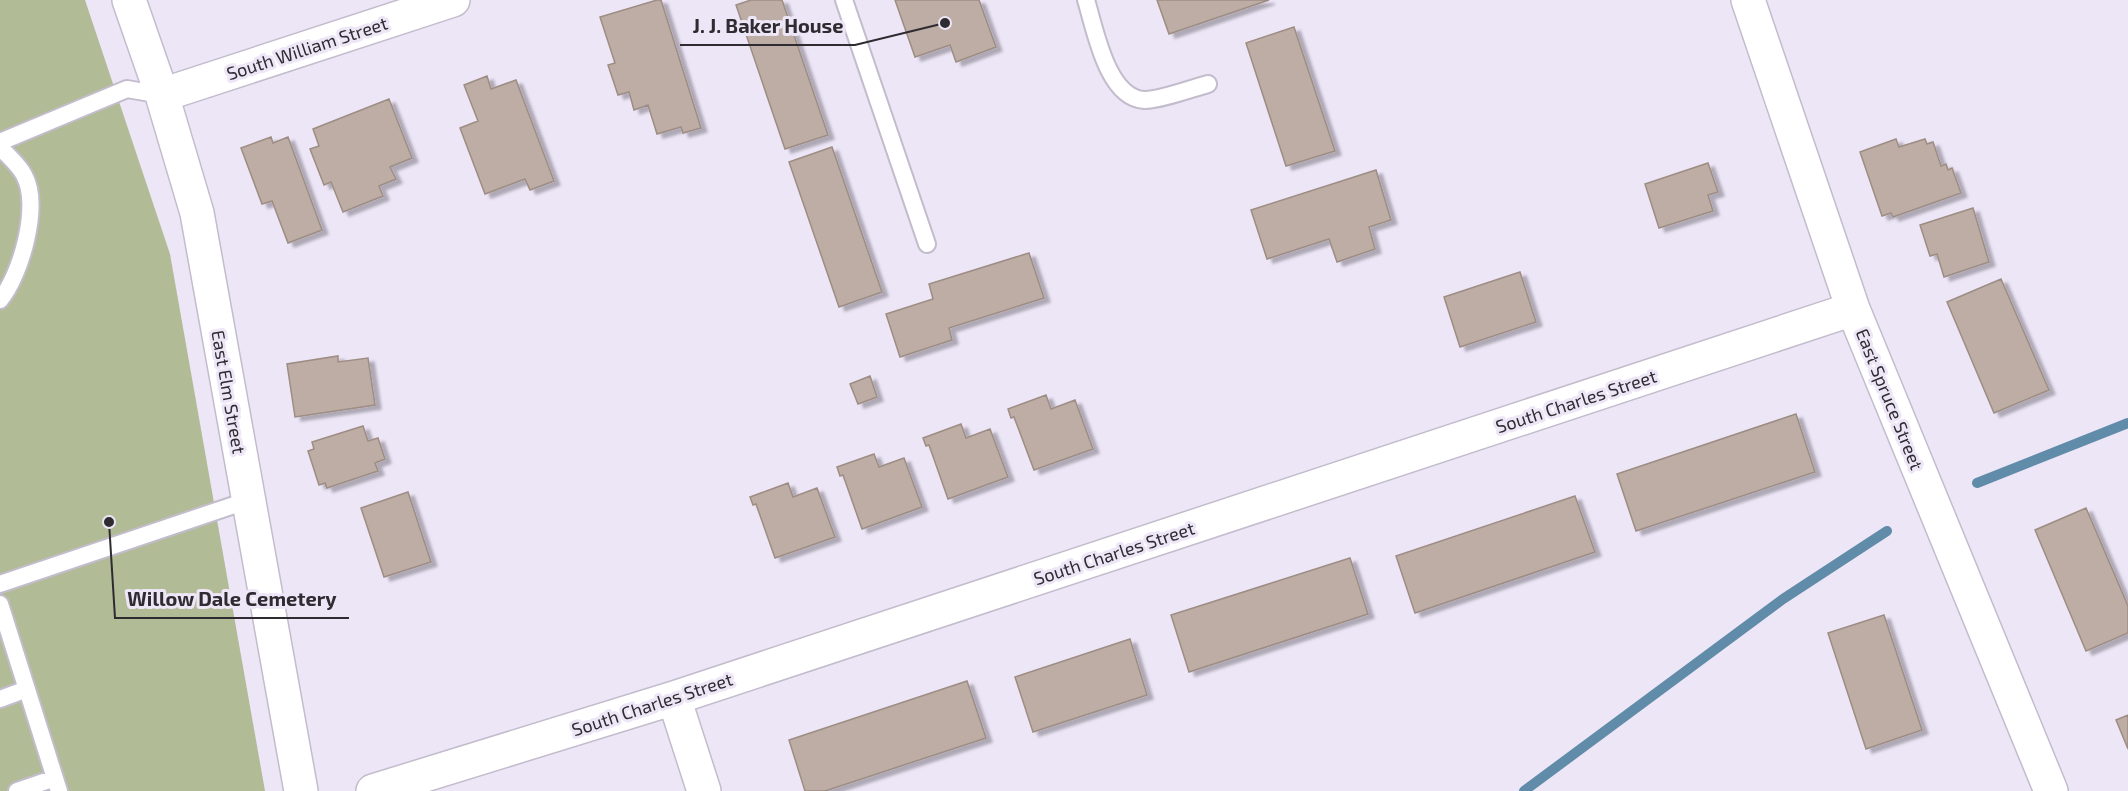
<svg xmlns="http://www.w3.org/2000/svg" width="2128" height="791" font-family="'Exo 2',sans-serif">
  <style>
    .green { fill: #b1bc97 }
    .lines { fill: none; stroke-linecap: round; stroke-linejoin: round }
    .stream { stroke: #618ca9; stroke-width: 10 }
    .building { fill: #bdada4; stroke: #9d8d84; stroke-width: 1.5; filter: url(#shadow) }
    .service-casing { stroke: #c3bccc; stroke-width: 20 }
    .minor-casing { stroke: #c3bccc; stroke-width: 36 }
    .tertiary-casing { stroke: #c3bccc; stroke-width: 36 }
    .service { stroke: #fff; stroke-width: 16 }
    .minor { stroke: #fff; stroke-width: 33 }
    .tertiary { stroke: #fff; stroke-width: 33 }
    .labels { text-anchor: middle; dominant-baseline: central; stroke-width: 6; stroke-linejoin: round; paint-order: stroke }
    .street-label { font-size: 18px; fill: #2e2b31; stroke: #ede6f7 }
    .leader { fill: none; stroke: #2e2b31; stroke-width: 2 }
    .callout-dot { fill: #2e2b31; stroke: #ede6f7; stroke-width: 2 }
    .callout-label { font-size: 20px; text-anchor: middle; font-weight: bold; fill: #2e2b31; stroke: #ede6f7; stroke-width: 6; stroke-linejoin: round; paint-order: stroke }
  </style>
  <defs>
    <filter id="shadow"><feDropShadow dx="6" dy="4" stdDeviation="1.5" flood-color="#0004"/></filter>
  </defs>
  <rect width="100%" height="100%" fill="#ede6f7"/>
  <path class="green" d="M0 0H85L170 254 265 791H0Z"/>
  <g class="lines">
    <path class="stream" d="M1977 483 2128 423
      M1524 791 1783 599 1887 531"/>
  </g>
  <path class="building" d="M657 0H661L701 128 683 133 681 127 657 134 648 105 634 110 629 92 618 95 608 65 615 63 600 17Z
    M751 0H782L828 135 785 149 736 5Z
    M895 0H979L996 47 956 62 950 45 915 57Z
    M1157 0H1269L1169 34Z
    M1294 27 1335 151 1286 166 1246 43Z
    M487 76 491 89 516 80 554 181 530 190 525 179 485 194 460 128 478 121 464 85Z
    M389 99 412 158 390 167 396 179 379 186 383 196 343 212 331 182 324 185 310 149 319 146 313 129Z
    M271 137 273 143 288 137 322 230 288 243 272 201 262 204 241 148Z
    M1896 139 1899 147 1925 139 1927 144 1933 142 1941 166 1946 164 1948 170 1952 168 1961 193 1893 217 1891 213 1882 216 1860 152Z
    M832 147 882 292 839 307 789 162Z
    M1708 163 1718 192 1708 195 1713 211 1659 228 1645 184Z
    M1376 170 1391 220 1369 227 1375 249 1337 262 1329 239 1267 259 1251 210Z
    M1973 208 1989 262 1944 277 1937 254 1930 256 1920 225Z
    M1029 253 1044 298 949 328 952 340 900 357 886 314 933 299 929 284Z
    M1520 272 1536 322 1460 347 1444 297Z
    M2001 279 2049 390 1994 413 1947 302Z
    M338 356V362L368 358 375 405 295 417 287 364Z
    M870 376 877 397 858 404 850 384Z
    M1046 395 1051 409 1075 400 1093 449 1034 470 1014 417 1011 418 1008 409Z
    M1796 414 1815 472 1636 531 1617 474Z
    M961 424 966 438 990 429 1008 477 948 499 929 445 926 446 923 438Z
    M363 426 368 441 378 438 385 459 375 463 378 471 327 488 325 483 319 485 308 451 314 449 312 442Z
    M874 454 879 467 904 458 922 507 862 529 843 475 840 476 837 467Z
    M788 483 793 497 817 488 835 537 775 558 756 504 753 505 750 497Z
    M408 492 431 562 384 577 361 508Z
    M1575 496 1595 552 1415 613 1396 556Z
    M2086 508 2128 606V633L2086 651 2035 530Z
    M1350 558 1368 614 1189 672 1171 615Z
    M1884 615 1922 730 1866 749 1828 633Z
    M1130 639 1147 695 1033 732 1015 677Z
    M967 681 986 738 825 791H805L789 740Z
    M2128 715V749L2116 720Z"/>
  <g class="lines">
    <g class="service-casing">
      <path id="service" d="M844 0 927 244
        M1086 0C1095 29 1107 98 1144 100 1157 101 1193 88 1208 84
        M0 142 127 89 162 95
        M0 147C8 156 19 165 24 175 41 205 21 275 0 300
        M0 584 249 500
        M0 604 59 791
        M0 699 27 689
        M17 791 55 778"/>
    </g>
    <g class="minor-casing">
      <path id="minor" d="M1748 0 1853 309 2051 791
        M674 698 704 791
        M373 791 674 698 1853 309"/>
    </g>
    <g class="tertiary-casing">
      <path id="tertiary" d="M129 0 162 95 197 213 301 791
        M162 95 453 0"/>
    </g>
    <use href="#service" class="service"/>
    <use href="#minor" class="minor"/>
    <use href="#tertiary" class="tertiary"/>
  </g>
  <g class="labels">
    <g class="street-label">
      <text transform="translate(307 48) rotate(-18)">South William Street</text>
      <text transform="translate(229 392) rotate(80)">East Elm Street</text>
      <text transform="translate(1890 399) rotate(68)">East Spruce Street</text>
      <text transform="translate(1576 401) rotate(-18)">South Charles Street</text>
      <text transform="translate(1114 553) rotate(-18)">South Charles Street</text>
      <text transform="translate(652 704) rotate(-18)">South Charles Street</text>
    </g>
  </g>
  <path class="leader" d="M945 23L855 45H680M109 522L115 618H349"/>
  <g class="callout-dot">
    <circle cx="945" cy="23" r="6"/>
    <circle cx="109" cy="522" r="6"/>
  </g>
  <g class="callout-label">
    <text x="768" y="33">J. J. Baker House</text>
    <text x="232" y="606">Willow Dale Cemetery</text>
  </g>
</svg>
